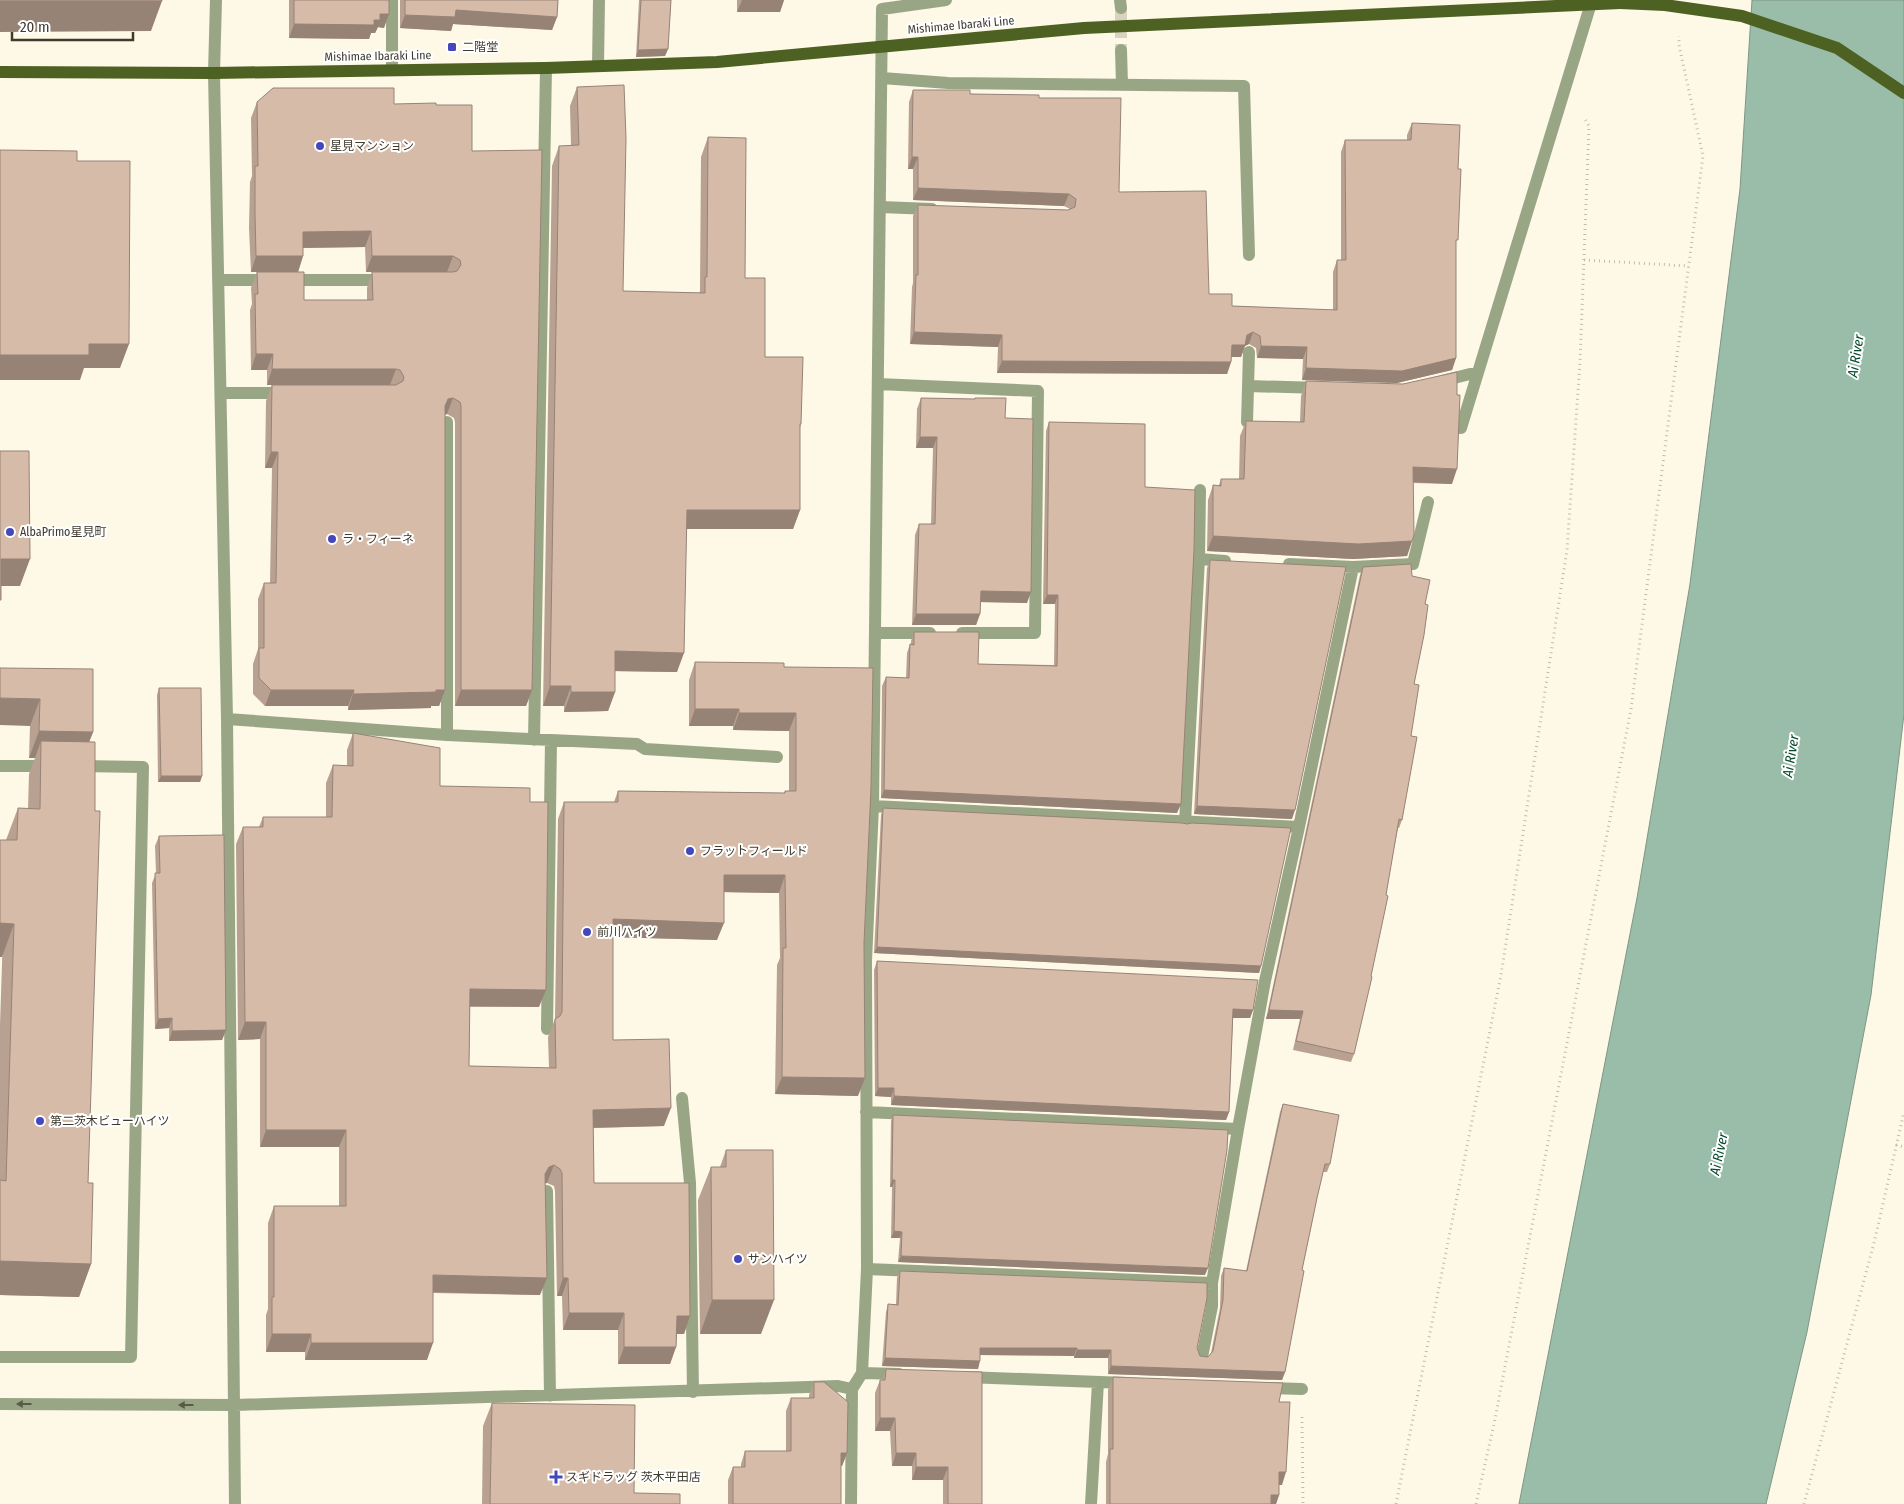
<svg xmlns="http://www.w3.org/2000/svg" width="1904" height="1504" font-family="'Fira Sans Condensed','Noto Sans JP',sans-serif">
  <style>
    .water { fill: #9abda9; stroke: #7f9684 }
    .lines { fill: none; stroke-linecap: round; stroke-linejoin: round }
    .minor-tunnel { stroke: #d8d2c1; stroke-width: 12; stroke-dasharray: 12 6; stroke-linecap: butt }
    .path { stroke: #c1bcac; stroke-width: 3; stroke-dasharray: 1 4; stroke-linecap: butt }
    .minor { stroke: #99a685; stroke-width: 12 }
    .major { stroke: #4d6122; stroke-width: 12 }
    .major-bridge { stroke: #4d6122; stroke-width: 12 }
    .wall { fill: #b9a191 }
    .shaded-wall { fill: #968376 }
    .building { fill: #d7bba9; stroke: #968376 }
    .oneway { fill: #5a5a48 }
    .poi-dot { fill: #4348bd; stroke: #fff; stroke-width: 2 }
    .labels { text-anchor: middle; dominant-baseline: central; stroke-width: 4; stroke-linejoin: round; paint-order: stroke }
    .street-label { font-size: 12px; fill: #3f3a2e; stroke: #fff }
    .poi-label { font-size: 12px; fill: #3f3a2e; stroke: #fff; text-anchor: start }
    .water-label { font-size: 14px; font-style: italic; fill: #084a2f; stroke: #fff }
  </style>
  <rect width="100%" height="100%" fill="#fef8e6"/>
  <path class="water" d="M1752 0H1904V714L1871 995 1807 1332 1766 1504H1519L1637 898 1690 584 1740 189Z"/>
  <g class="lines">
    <path class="minor-tunnel" d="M1121 8V50"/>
    <path class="path" d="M1584 260 1689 266
      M1896 1145 1904 1147
      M1302 1417 1303 1504
      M1396 1504 1501 975 1567 550 1580 362 1589 126 1585 119
      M1476 1504 1494 1424 1631 709 1703 156 1679 45V36
      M1804 1504 1874 1243 1904 1112"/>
    <path class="minor" d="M216 0 214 73 227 719 235 1504
      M1120 0 1121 8
      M1121 50 1122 85
      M598 66 599 0
      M392 70V0
      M882 78 948 83 1244 86 1249 255
      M880 207 932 209
      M218 280H387
      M1442 381 1478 372
      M878 384 1038 391 1035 633H962
      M1248 386 1321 388
      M221 393H285
      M447 422V735
      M1247 422 1249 352
      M1461 428 1592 0
      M1199 559 1200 490
      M1289 564 1353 567 1413 564 1428 502
      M875 633H930
      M227 719 447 735 637 744 645 749 777 757
      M534 740 546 68
      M0 766H49
      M873 806 1299 827
      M1185 823 1199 559 1225 561
      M547 1029 551 740
      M682 1098 690 1183 693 1392
      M866 1112 1238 1129
      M547 1191 550 1396
      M867 1269 1212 1283
      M0 1357H131L143 767 79 766
      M1202 1357 1212 1306V1283L1238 1129 1265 981 1299 827 1353 567
      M862 1373 899 1374
      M966 1377 1126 1383
      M1266 1388 1302 1389
      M0 1404 235 1405 838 1386 852 1389
      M851 1504 852 1389 862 1373 867 1269 866 961 873 806 882 9 946 0
      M1091 1504 1098 1382"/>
    <path class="major" d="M0 72 214 73 546 68 717 62 1084 28 1620 3"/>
    <path class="major-bridge" d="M1620 3 1665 5 1742 16 1837 48 1904 93"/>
  </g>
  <path class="wall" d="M289 0H389L384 28 378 27 375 33H371L369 39 289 38Z
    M400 0H558L557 17 552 30 453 24 451 31 400 28Z
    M639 0H671L668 49 665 56 636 57Z
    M737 0H784L780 12H737Z
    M577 87 623 291 699 293 700 291 701 157 708 137 765 357 801 424 800 428V510L793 529H687L677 672 615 671V692L608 711 564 712V706H543L552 166 559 146H571L570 106Z
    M913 90 1039 98 1119 192 1209 294 1232 306 1333 310V272L1337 260H1341V152L1345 140H1407V135L1412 123 1458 169 1456 246V358L1452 370 1397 383 1302 380 1303 359 1257 358 1256 348 1249 344 1245 346 1241 357H1231V362L1227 374 997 373 998 347 910 344 912 287 913 283V216L918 205 1068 210 1070 209 1064 206 913 200V169H908L909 102Z
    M257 102 436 105 472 151 532 690 526 706H455V422L454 418 447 414 445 415V690L439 706H431V708L348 710V706H265L253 694V664L258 649V599L264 583H270L272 468H265L266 401 272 385H390H267V370H251L250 310 252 304 251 288 257 272 304 300H367V288L372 272H447H366L365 247 303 248V256L298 272H251L249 228 250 182 252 176 251 118Z
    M1306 381 1452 484 1413 483 1412 541 1407 556 1353 559 1207 551 1208 500 1213 485H1219L1221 479H1239L1240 436 1246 421 1300 422 1301 396Z
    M921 398 974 399 975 398 1005 418 1027 603 981 602 980 614 976 625H912L915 535 919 524H931L933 448H916L917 409Z
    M1049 422 1145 487 1177 813 881 798 882 686 886 677 906 678 907 653 910 644H911V641L914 632 978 664 1054 665 1055 604H1043L1046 431Z
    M1210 560 1292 819 1194 814 1207 568Z
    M1363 567 1412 576 1425 604 1414 684 1411 736 1402 820 1399 828H1398L1354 1054 1351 1062 1293 1050 1300 1019H1266L1360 575Z
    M695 662 784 667 864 943 858 1096 775 1094 777 965 780 958 779 893 724 892 717 940 613 937V1040L664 1126 593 1128 594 1183 690 1316 684 1334H677L676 1347 670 1364H618V1330H563L562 1296H557L555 1191 554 1186 547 1183H545L540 1295 433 1293 427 1360H305V1352H266V1315L268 1309V1223L274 1206H339V1147H260V1039L238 1040 236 844 243 827H259L263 817H326V783L333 765 347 766V750L353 733 440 786 530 802 539 1007H470L469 1066 549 1068 548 1037 555 1019 558 819 564 802H614L618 791 784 793 785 791H789V731L733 730V726H689V680Z
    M0 668 93 732 89 742 88 1183 91 1264 79 1297 0 1295V1025L6 840 18 808 28 809 29 774 35 758H29L30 726Z
    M159 688 202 776 200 782H158L157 695Z
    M883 808 1261 966 1259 973 874 953 881 815Z
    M159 836 226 1030 222 1040 169 1041V1028L155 1029 152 883 156 873 155 846Z
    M877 961 1253 1010 1250 1018H1233L1229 1112 1226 1120 891 1105V1097L875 1096 874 970Z
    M1283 1104 1330 1164 1327 1172H1323L1317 1198 1302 1270 1285 1372 1282 1380 1108 1374V1358H1074V1356L1058 1355H980L978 1369 882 1366 886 1312 888 1304H896L897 1278 900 1271 1197 1348 1200 1356 1208 1357 1211 1353 1220 1308 1221 1276 1224 1268 1246 1271 1280 1112Z
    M893 1115 1205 1275 898 1262 900 1238H891L892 1187H890L891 1121Z
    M726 1150 761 1334H700L698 1200 711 1167H720Z
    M886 1369 982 1504H943V1480H912V1466H892L890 1431H875V1393L880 1380H882Z
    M1113 1377 1279 1402 1282 1485H1279V1495L1276 1504H1106V1462L1108 1454V1390Z
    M814 1382 847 1453 842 1466H841V1504H728V1480L733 1467H741V1464L745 1451H786V1411L791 1398H809V1395Z
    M492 1403 634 1493 680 1504H482L483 1426Z"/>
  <path class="shaded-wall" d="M742 0H784L780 12H737Z
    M0 1H162L151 31 0 32Z
    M456 10 557 17 552 30 453 24 451 31 400 28 405 15Z
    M380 14H389L384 28 378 27 375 33H371L369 39 289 38 294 24 374 20Z
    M668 49 665 56 636 57 638 50Z
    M912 157H918L913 169H908Z
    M918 188 1069 194 1064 206 913 200Z
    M371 231 365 247 297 248 303 232Z
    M256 256H303L298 272H251Z
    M372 256H453L447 272H366Z
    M914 332 1002 335 998 347 910 344Z
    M1253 332 1249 344 1245 346 1241 357H1227L1232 345Z
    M89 344H129L120 368H84L80 380H0V355Z
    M1261 346 1307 347 1303 359 1257 358Z
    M256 354H273L267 370H251Z
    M1456 358 1452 370 1397 383 1302 380 1306 368Z
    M1002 361 1231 362 1227 374 997 373Z
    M272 369H396L390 385H267Z
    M453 398 447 414 443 415 445 406 448 399Z
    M920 437H937L933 448H916Z
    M271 452H278L272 468H265Z
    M1413 467 1457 469 1452 484 1407 482Z
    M687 510H800L793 529H680Z
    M1213 536 1412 541 1407 556 1353 559 1207 551Z
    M1 559H30L20 586H0Z
    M981 591 1031 592 1027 603 977 602Z
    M1047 595H1058L1055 604H1043Z
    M916 614H980L976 625H912Z
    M615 651 684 653 677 672 608 671Z
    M550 686H571L564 706H543Z
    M271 690H354L348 706H265Z
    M436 690H445L439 706H431V708L348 710 353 694Z
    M461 690H532L526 706H455Z
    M571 692H615L608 711 564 712Z
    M0 698 40 699 30 726 0 725Z
    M695 709H739L733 726H689Z
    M739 713H796L789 731 733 730Z
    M39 731 93 732 83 758 41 741 35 758H29Z
    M161 776H202L200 782H158Z
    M884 790 1181 804 1177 813 881 798Z
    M1197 806 1295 810 1292 819 1194 814Z
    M724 875H785L779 893 717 892Z
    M613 919 724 923 717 940 607 937Z
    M0 923 14 924 2 957H0Z
    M877 947 1261 966 1259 973 874 953Z
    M470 989 546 990 539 1007 464 1006Z
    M1233 1009 1253 1010 1250 1018H1230Z
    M1269 1010 1303 1011 1300 1019H1266Z
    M172 1018 169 1028 155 1029 158 1019Z
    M245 1022H266L260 1039 238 1040Z
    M226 1030 222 1040 169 1041 172 1031Z
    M782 1077 865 1078 858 1096 775 1094Z
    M878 1088H894L891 1097 875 1096Z
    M894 1096 1229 1112 1226 1120 891 1105Z
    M671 1108 664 1126 586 1128 593 1110Z
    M266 1130H346L339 1147H260Z
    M554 1165 547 1183 542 1184 545 1174 549 1167Z
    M892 1180H895L892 1187H890Z
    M894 1231 902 1232 900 1238H891Z
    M901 1256 1208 1268 1205 1275 898 1262Z
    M0 1261 91 1264 79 1297 0 1295Z
    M433 1275 547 1278 540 1295 427 1292Z
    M563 1278H568L562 1296H557Z
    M712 1300H774L761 1334H700Z
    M569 1313H624L618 1330H563Z
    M677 1316H690L684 1334H671Z
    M272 1334H311L305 1352H266Z
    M311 1343H433L427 1360H305Z
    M624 1347H676L670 1364H618Z
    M980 1348H1077L1074 1356 978 1355Z
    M1077 1350H1111L1108 1358H1074Z
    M885 1358 980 1361 978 1369 882 1366Z
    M1111 1366 1285 1372 1282 1380 1108 1374Z
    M880 1418H895L890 1431H875Z
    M841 1453H847L842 1466H836Z
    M896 1453H916L912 1466H892Z
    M916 1467H948L943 1480H912Z
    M1279 1472H1286L1282 1485H1274Z
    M1271 1495H1279L1276 1504H1268Z"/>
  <path class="building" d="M0 0H162V1H0Z
    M294 0H389V14H380V20H374V25L294 24Z
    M405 0H558L557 17 456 10 455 17 405 15Z
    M641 0H671L668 49 638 50Z
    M624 85 626 138 623 291 705 293V277H707L708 137 746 138 745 278H765V357H803L801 424H800V510H687L684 653 615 651V692H571V686H550L559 146 579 145 577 87Z
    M273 88H394V104L436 103V105H472V151L542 150 532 690H461V406L460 402 453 398 448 399 445 406V690H436V692L353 694 354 690H271L259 678V648H264V583H276L278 452H271L272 385H396L403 381 404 377 400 370 396 369H272L273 354H256L255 294H258L257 272H304V300H373L372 272H453L457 271 461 265 460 260 453 256H372L371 231 303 232V256H256L255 213V166H258L257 102Z
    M913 90H970V94L1039 95V98H1121L1119 192 1206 191 1209 294H1232V306L1337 310V260H1346L1345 140H1411L1412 123 1460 125 1458 169H1461L1458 240H1456V358L1402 371 1306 368 1307 347 1261 346 1260 336 1253 332 1247 335 1245 345H1232L1231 362 1002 361V335L914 332 916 275H918V205L1068 210 1075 207 1076 199 1069 194 918 188V157H912Z
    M0 150 77 151V161H130L129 344H89V355H0Z
    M1457 372V395H1460L1457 469 1413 467 1414 535 1412 541 1358 544 1213 536V485L1221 486V479H1244L1246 421 1304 422 1306 381 1403 384Z
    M921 398 975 399V398H1006L1005 418 1033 419 1031 592 981 591 980 614H916L919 524H935L937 437H920Z
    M1049 422 1145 424V487L1195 490 1194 550 1181 804 884 790 886 677 909 678 910 644 914 645V632H979L978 664 1057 666 1058 595H1047Z
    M0 451H29L30 559H1V600H0Z
    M1210 560 1346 567 1295 810 1197 806Z
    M1411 564 1412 576 1430 580 1425 604 1428 605 1424 635 1414 684 1419 685 1411 736 1417 737 1402 820 1399 819 1386 895 1388 896 1371 976 1372 977 1354 1054 1296 1041 1303 1011 1269 1010 1363 567Z
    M695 662 784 663V667L873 668 871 788 864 943 865 1078 782 1077 783 948H786L785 875H724V923L613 919V1040L669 1039 671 1108 593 1110 594 1183H689L690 1316H677L676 1347H624V1313H569L568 1278H563L562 1173 560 1169 554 1165 549 1167 545 1174 547 1278 433 1275V1343H311V1334H272V1297H274V1206H346V1130H266V1022H245L243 827H263V817H332L333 765 353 766V733L440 748V786L530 788V802H548L546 990 470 989 469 1066 556 1068 555 1019 560 1016 562 1012 564 802H618V791L785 793V791H796V713H739V709H695Z
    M0 668 93 669V732L39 731 40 699 0 698Z
    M159 688H201L202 776H161Z
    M41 741 95 742V811H100L88 1183H93L91 1264 0 1261V1180L6 1181 14 924 0 923V840H17L18 808 40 809Z
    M883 808 1182 823 1187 824 1192 823 1291 828 1261 966 877 947Z
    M224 835 226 1030 172 1031V1018L158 1019 155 873H160L159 836Z
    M877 961 1258 980 1253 1010 1233 1009 1229 1112 894 1096V1088H878Z
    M1283 1104 1339 1115 1330 1164H1325L1317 1198 1302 1270 1304 1271 1285 1372 1111 1366V1350H1077V1348H980V1361L885 1358 888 1304 898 1305 900 1271 1207 1283V1298L1197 1348 1200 1356 1208 1357 1213 1351 1223 1300 1224 1268 1247 1271Z
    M893 1115 1228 1130 1227 1150 1208 1268 901 1256 902 1232 894 1231 895 1180H892Z
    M726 1150H773L774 1300H712L711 1167H726Z
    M886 1369 982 1372V1504H948V1467H916V1453H896L895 1418H880V1380H885Z
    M1113 1377 1283 1383 1279 1402H1290L1286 1472H1279V1495H1271V1504H1110V1449H1113Z
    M814 1382H824L848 1402 847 1453H841V1504H733V1467H745V1451H791V1398H814Z
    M492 1403 635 1405 634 1493 680 1494V1504H490Z"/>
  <defs><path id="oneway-solid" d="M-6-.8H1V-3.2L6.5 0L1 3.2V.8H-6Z" transform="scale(1.25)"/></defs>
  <g class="oneway">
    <use href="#oneway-solid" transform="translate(24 1404) rotate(-180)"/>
    <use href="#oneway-solid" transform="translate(186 1405) rotate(-180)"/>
  </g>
  <g class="poi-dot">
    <rect x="447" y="42" width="10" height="10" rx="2.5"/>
    <circle cx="320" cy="146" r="5"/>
    <circle cx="10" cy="532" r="5"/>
    <circle cx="332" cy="539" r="5"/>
    <circle cx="690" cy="851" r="5"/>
    <circle cx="587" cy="932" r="5"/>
    <circle cx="40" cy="1121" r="5"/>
    <circle cx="738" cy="1259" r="5"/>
    <path d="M553.5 1469.5h5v5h5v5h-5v5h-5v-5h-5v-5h5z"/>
  </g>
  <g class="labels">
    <g class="street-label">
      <text transform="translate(961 25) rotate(-5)">Mishimae Ibaraki Line</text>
      <text transform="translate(378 56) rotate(-1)">Mishimae Ibaraki Line</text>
    </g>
    <g class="poi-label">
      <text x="462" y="47">二階堂</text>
      <text x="330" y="146">星見マンション</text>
      <text x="20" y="532">AlbaPrimo星見町</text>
      <text x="342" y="539">ラ・フィーネ</text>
      <text x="700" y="851">フラットフィールド</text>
      <text x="597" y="932">前川ハイツ</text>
      <text x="50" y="1121">第二茨木ビューハイツ</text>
      <text x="748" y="1259">サンハイツ</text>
      <text x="566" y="1477">スギドラッグ 茨木平田店</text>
    </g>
    <g class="water-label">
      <text transform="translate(1856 356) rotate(-81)">Ai River</text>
      <text transform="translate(1791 756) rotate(-81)">Ai River</text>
      <text transform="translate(1719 1154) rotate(-78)">Ai River</text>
    </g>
  </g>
  <path d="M12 32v8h121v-8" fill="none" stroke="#3f3a2e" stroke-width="2.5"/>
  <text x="20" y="32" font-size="15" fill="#3f3a2e" stroke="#ffffff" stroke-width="4" paint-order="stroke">20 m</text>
</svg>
